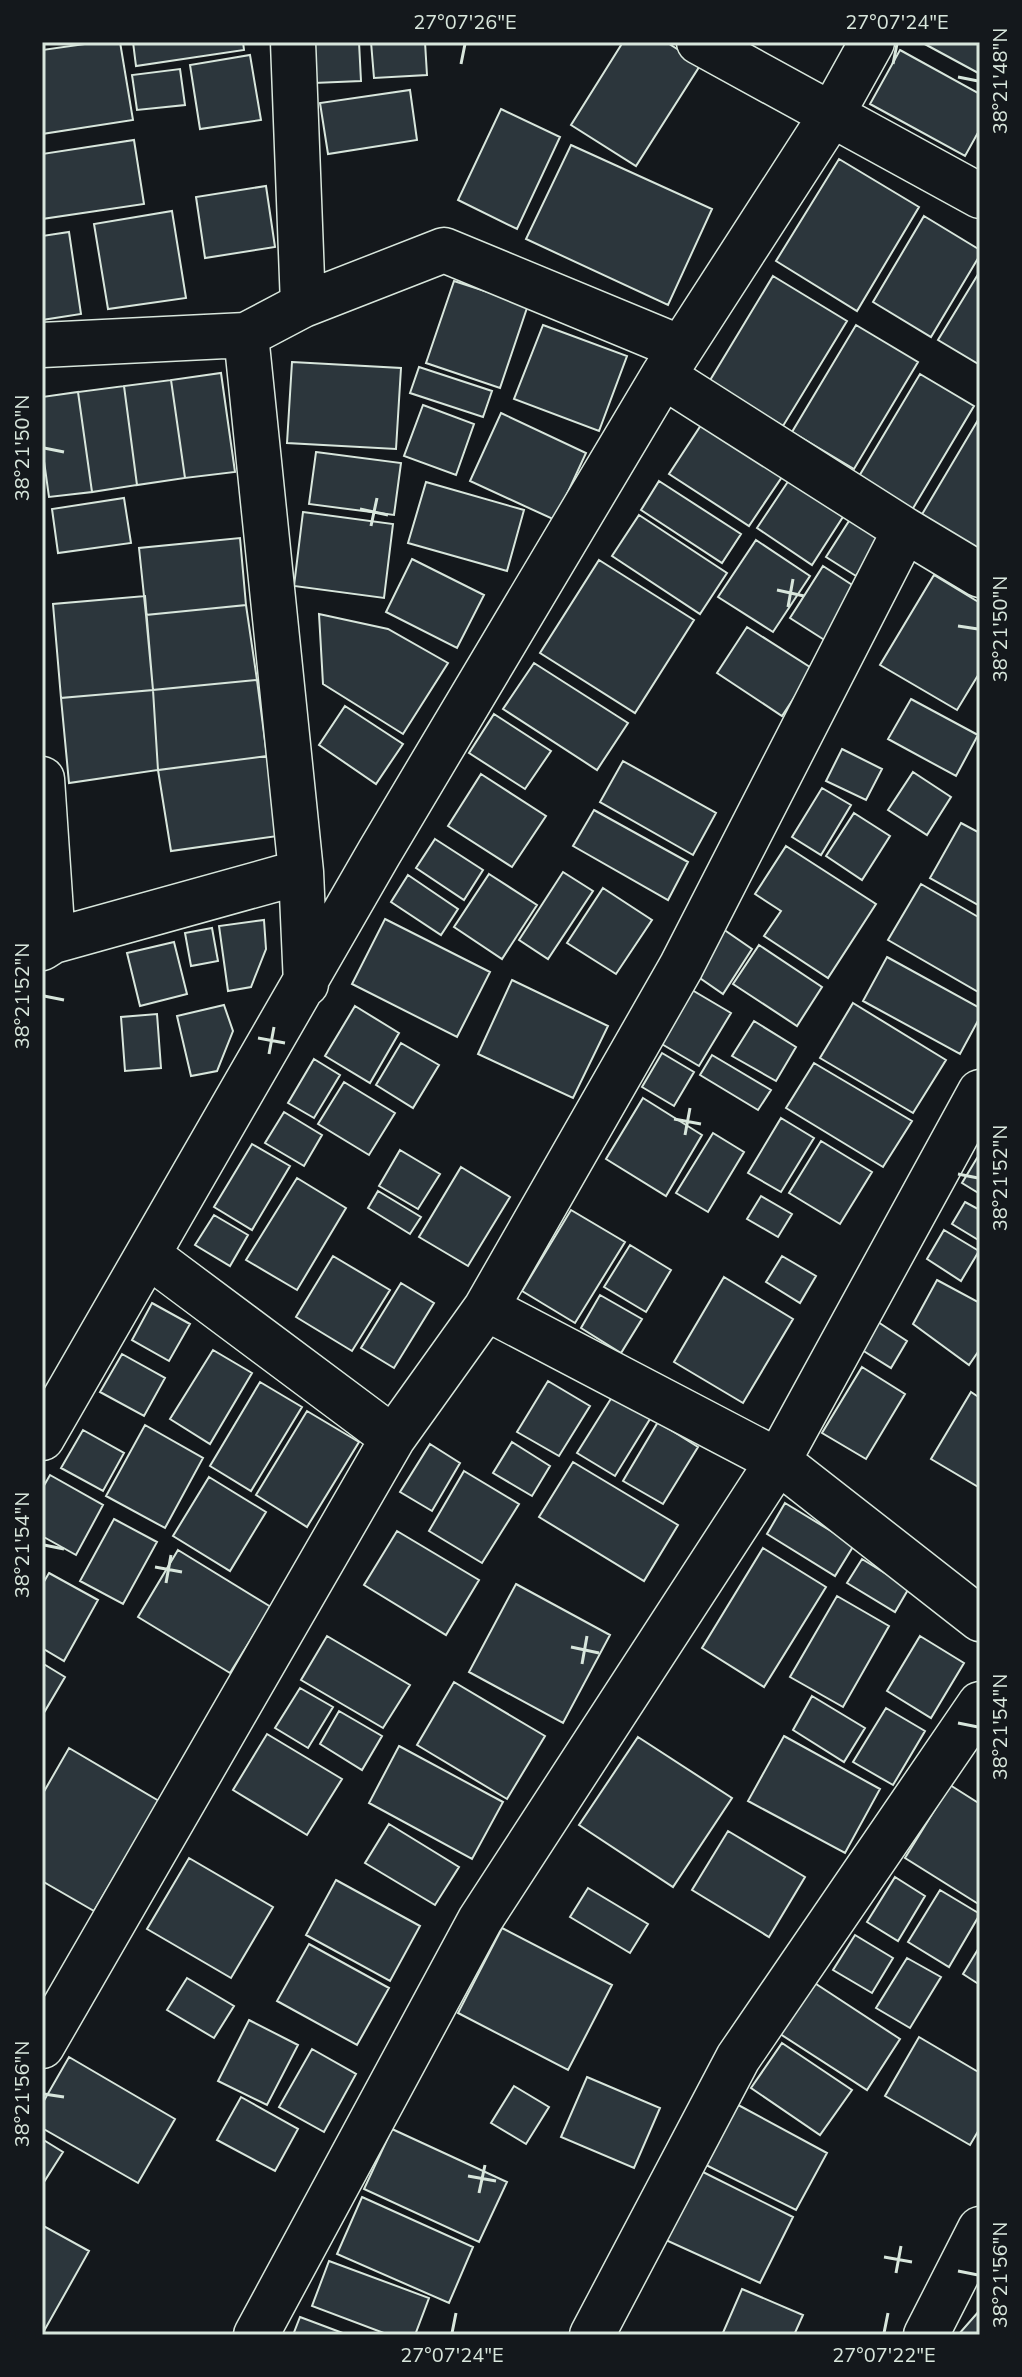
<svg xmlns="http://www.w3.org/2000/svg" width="1022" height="2377" font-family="'Nunito Sans',sans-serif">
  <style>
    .building { fill: #2c363c; stroke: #d8e6dc; stroke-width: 2 }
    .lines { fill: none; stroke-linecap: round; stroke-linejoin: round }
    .minor-casing { stroke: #d8e6dc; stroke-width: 47 }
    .minor { stroke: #14181c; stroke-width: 44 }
    .ticks { fill: none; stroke: #d8e6dc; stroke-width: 3 }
    .neatline { fill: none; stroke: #d8e6dc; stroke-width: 3 }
    .ticks-label { font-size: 20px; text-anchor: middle; fill: #d8e6dc }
  </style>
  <rect width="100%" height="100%" fill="#14181c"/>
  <path class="building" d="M99 42H120L133 120 42 134V50Z
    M133 42H243L244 50 136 66Z
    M312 42H359L361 81 314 83Z
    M371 42H425L427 75 374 78Z
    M623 42H666L701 64 636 166 571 125Z
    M921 42H980V74Z
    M900 50 980 94V129L965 156 870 104Z
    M250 55 261 120 200 129 190 65Z
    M180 69 185 105 137 110 132 75Z
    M410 90 417 140 328 154 320 103Z
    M501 109 560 137 517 229 458 200Z
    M134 140 144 204 42 219V154Z
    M571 145 712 209 668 305 526 239Z
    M839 159 919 207 857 311 776 261Z
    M266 186 275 247 205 258 196 197Z
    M172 211 186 298 108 309 94 224Z
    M924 216 980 250V255L931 337 873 302Z
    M69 232 81 314 42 320V236Z
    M980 271V365L938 340Z
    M773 276 847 321 783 426 709 382Z
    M454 281 528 305 500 388 426 363Z
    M543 325 627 356 599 431 514 399Z
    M856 325 918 362 854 469 792 432Z
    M292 362 401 368 396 449 287 443Z
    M419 367 492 391 483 417 410 393Z
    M221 373 235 472 185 478 171 380Z
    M920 374 974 406 912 510 858 478Z
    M171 380 185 478 137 485 124 386Z
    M124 386 137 485 92 492 78 392Z
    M78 392 92 492 49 497 42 447V397Z
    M423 405 474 424 456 475 404 456Z
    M501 413 586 453 555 520 470 481Z
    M707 416 788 468 749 526 669 474Z
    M978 420 980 544 977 549 921 516Z
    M316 452 401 463 394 515 309 504Z
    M793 474 848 509 812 565 757 528Z
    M659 481 741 534 722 563 641 510Z
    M426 482 524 510 507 571 408 543Z
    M124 498 131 543 58 553 52 509Z
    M856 510 886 530 856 576 826 557Z
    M303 512 393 524 384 598 294 586Z
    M639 515 727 573 700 614 612 556Z
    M240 538 246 605 146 615 139 548Z
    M756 540 810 576 773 632 718 597Z
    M412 559 484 595 457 648 386 612Z
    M599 560 694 620 635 713 540 653Z
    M823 566 860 590 826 641 790 618Z
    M934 575 980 603V672L957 710 880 665Z
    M145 596 153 690 61 698 53 604Z
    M246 605 257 680 153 690 146 615Z
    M319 614 388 629 448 663 403 734 323 684Z
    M747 627 813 669 782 716 717 673Z
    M534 663 628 723 597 770 503 709Z
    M257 680 267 756 158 770 153 690Z
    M153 690 158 770 69 783 61 698Z
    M911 699 978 735 956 776 888 739Z
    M345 706 403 744 376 784 319 745Z
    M494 714 551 751 525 789 469 753Z
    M842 749 882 769 866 800 826 781Z
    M267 756 278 836 171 851 158 770Z
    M623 761 716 813 693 855 600 802Z
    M913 772 951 797 927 835 888 810Z
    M481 774 546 816 512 867 448 826Z
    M822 788 851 805 821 855 792 837Z
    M594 810 688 862 668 900 573 846Z
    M854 813 890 836 862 880 826 856Z
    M961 823 980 833V906L930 878Z
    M435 839 483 870 464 900 416 868Z
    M786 846 876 904 828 978 764 936 781 911 755 894Z
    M563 872 593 891 548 959 519 940Z
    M489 874 537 905 502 959 454 927Z
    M408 875 458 909 441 935 391 902Z
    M921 884 980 918V993L888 940Z
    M603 888 652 920 616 974 567 943Z
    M385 919 490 972 457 1037 352 984Z
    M264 920 266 949 251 987 228 991 219 926Z
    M212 928 218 961 191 966 185 933Z
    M723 929 752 949 723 994 694 974Z
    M174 942 187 994 140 1006 127 953Z
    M759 945 822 987 797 1026 733 984Z
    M887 957 980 1008V1017L960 1054 863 1001Z
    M512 980 608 1026 573 1098 478 1054Z
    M692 990 731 1013 699 1066 660 1043Z
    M853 1003 946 1060 913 1113 820 1058Z
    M224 1005 233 1031 217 1071 191 1076 177 1016Z
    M355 1006 399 1033 370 1083 325 1056Z
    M157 1014 161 1068 125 1071 121 1017Z
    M754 1021 796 1047 776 1081 732 1056Z
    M401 1043 439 1065 413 1108 376 1085Z
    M662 1053 694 1072 674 1106 642 1087Z
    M712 1055 771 1090 758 1110 700 1075Z
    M314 1059 340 1075 314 1118 288 1103Z
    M814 1063 912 1121 883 1167 786 1108Z
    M344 1082 395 1113 369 1155 318 1124Z
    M643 1098 702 1135 666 1196 606 1159Z
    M284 1112 322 1135 304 1166 265 1143Z
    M781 1118 814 1138 781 1192 748 1173Z
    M713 1133 744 1152 708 1212 676 1193Z
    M821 1141 872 1172 840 1224 789 1193Z
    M252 1144 290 1166 252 1230 214 1207Z
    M400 1150 440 1174 418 1209 379 1186Z
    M980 1153V1194L962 1183Z
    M461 1167 510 1197 468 1266 419 1237Z
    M297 1178 346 1208 297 1290 246 1260Z
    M378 1191 421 1217 410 1234 368 1208Z
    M761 1196 792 1214 778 1237 747 1219Z
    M965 1202 980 1210V1241L952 1224Z
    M571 1210 625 1242 575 1323 522 1291Z
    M214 1215 248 1235 230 1266 195 1245Z
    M944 1230 979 1251 961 1281 927 1259Z
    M630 1245 671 1270 646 1312 604 1287Z
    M333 1256 390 1290 352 1351 296 1317Z
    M782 1256 816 1276 800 1303 766 1282Z
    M724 1277 793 1319 743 1403 674 1362Z
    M937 1280 980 1303V1349L969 1365 913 1324Z
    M401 1283 434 1303 394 1368 361 1348Z
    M600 1295 642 1319 621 1353 581 1328Z
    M152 1303 190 1324 169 1361 132 1340Z
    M878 1322 907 1341 891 1368 862 1350Z
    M213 1350 252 1373 210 1444 170 1419Z
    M122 1354 165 1378 144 1416 100 1392Z
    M862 1367 905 1394 866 1459 822 1433Z
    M548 1381 590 1406 559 1456 517 1432Z
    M260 1382 302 1407 251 1491 210 1466Z
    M971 1392 980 1398V1488L931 1459Z
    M612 1397 650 1419 615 1476 577 1453Z
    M307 1411 359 1442 307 1527 256 1495Z
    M658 1422 698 1447 663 1504 623 1481Z
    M145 1425 203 1458 165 1528 106 1496Z
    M83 1430 124 1453 103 1491 61 1468Z
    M512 1442 550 1466 532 1496 493 1473Z
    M430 1444 460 1463 432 1511 400 1492Z
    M573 1462 678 1525 644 1581 539 1517Z
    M464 1471 519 1504 482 1563 429 1531Z
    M50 1475 103 1505 76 1555 42 1536V1489Z
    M209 1477 266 1512 230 1571 173 1536Z
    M785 1503 854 1545 835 1576 767 1534Z
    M114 1519 157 1542 123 1604 80 1581Z
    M397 1531 479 1580 446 1635 364 1585Z
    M763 1548 826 1587 764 1687 702 1648Z
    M178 1550 271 1607 230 1673 138 1617Z
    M862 1559 909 1588 895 1612 847 1583Z
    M49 1573 98 1600 64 1661 42 1648V1585Z
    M516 1584 610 1635 563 1723 469 1672Z
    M837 1596 889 1626 843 1707 790 1677Z
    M327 1636 410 1685 383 1728 301 1680Z
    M920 1636 964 1663 931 1718 887 1691Z
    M42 1663 65 1677 42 1716Z
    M454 1682 545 1736 507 1799 417 1745Z
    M300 1688 333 1707 308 1748 275 1728Z
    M812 1696 865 1728 844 1762 793 1730Z
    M886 1708 925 1731 893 1785 853 1762Z
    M339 1711 382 1736 362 1770 320 1744Z
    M267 1734 342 1779 307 1835 233 1790Z
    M784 1736 880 1789 845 1853 748 1801Z
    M638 1737 732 1798 673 1887 579 1825Z
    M399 1746 503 1802 472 1859 369 1803Z
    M69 1748 159 1801 94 1911 42 1881V1795Z
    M950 1785 980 1804V1905L905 1858Z
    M389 1824 459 1867 435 1905 365 1863Z
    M728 1831 805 1877 769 1937 692 1890Z
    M189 1858 273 1907 231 1978 147 1929Z
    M895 1877 925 1896 898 1941 867 1922Z
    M336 1880 420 1926 390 1981 306 1935Z
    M588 1888 648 1924 630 1953 570 1917Z
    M940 1890 980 1914 949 1967 908 1942Z
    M502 1928 612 1985 568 2070 458 2013Z
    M855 1935 893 1958 872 1993 833 1970Z
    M309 1944 389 1988 357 2045 277 2001Z
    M980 1946V1985L963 1974Z
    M907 1958 941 1977 910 2028 876 2008Z
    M187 1978 234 2006 214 2038 167 2010Z
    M810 1980 900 2039 867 2090 777 2032Z
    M249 2020 298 2045 267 2105 218 2081Z
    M919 2037 980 2073V2128L970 2145 885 2096Z
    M782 2043 852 2090 820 2135 751 2088Z
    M312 2049 356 2074 324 2132 279 2107Z
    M69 2057 175 2119 138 2183 42 2128V2104Z
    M587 2077 660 2108 634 2168 561 2137Z
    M514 2086 549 2107 526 2144 491 2123Z
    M241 2097 298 2129 275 2171 217 2140Z
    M729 2100 827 2153 796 2210 698 2161Z
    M392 2129 507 2182 479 2242 364 2189Z
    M42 2139 63 2152 44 2182 42 2181Z
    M691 2166 793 2217 760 2283 657 2236Z
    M362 2197 473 2247 449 2303 337 2254Z
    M42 2225 89 2251 44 2331 42 2330Z
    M329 2261 429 2298 415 2335H389L312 2306Z
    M742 2289 803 2315 794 2335H722Z
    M980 2310V2335H958Z
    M300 2317 348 2335H293Z"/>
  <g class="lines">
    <g class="minor-casing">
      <path id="minor" d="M293 42 303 305 444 250 681 348
        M699 42 980 196
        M872 42 832 114 663 376 905 530 681 967 486 1308 778 1461 980 1619
        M303 305 246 335 301 872 306 984
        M42 345 246 335
        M905 530 980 575
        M42 779 53 941
        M42 948 53 941 301 872
        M148 1255 393 1438
        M42 1438 379 853 663 376
        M42 2046 393 1438 486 1308
        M256 2335 480 1920 778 1461 980 1092
        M592 2335 738 2058 980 1704
        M926 2335 980 2229"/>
    </g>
    <use href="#minor" class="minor"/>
  </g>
  <path class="ticks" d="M461 64 465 44M893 64 897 44M958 77 978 81M44 448 64 452M360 509 388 515M371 526 377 498M777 590 804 596M788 607 793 579M958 626 978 629M44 996 64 1000M258 1038 285 1043M269 1054 274 1027M674 1119 701 1124M685 1135 690 1108M958 1174 978 1178M44 1545 64 1549M155 1567 182 1572M166 1583 171 1555M571 1647 599 1653M582 1664 587 1636M958 1723 978 1727M44 2094 64 2097M468 2176 496 2181M479 2193 485 2165M884 2257 912 2262M958 2271 978 2275M896 2273 901 2246M452 2333 456 2313M884 2333 888 2313"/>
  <rect width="1022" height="2377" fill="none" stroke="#14181c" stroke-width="88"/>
  <rect x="44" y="44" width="934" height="2289" class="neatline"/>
  <g class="ticks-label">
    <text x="465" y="29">27°07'26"E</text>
    <text x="897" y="29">27°07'24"E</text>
    <text transform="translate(1000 81) rotate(-90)" y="7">38°21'48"N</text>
    <text transform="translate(22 448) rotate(-90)" y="7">38°21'50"N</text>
    <text transform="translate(1000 629) rotate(-90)" y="7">38°21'50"N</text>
    <text transform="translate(22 996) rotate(-90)" y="7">38°21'52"N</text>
    <text transform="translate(1000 1178) rotate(-90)" y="7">38°21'52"N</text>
    <text transform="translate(22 1545) rotate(-90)" y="7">38°21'54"N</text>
    <text transform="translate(1000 1727) rotate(-90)" y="7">38°21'54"N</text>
    <text transform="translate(22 2094) rotate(-90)" y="7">38°21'56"N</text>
    <text transform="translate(1000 2275) rotate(-90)" y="7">38°21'56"N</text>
    <text x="452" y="2362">27°07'24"E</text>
    <text x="884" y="2362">27°07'22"E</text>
  </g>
</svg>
